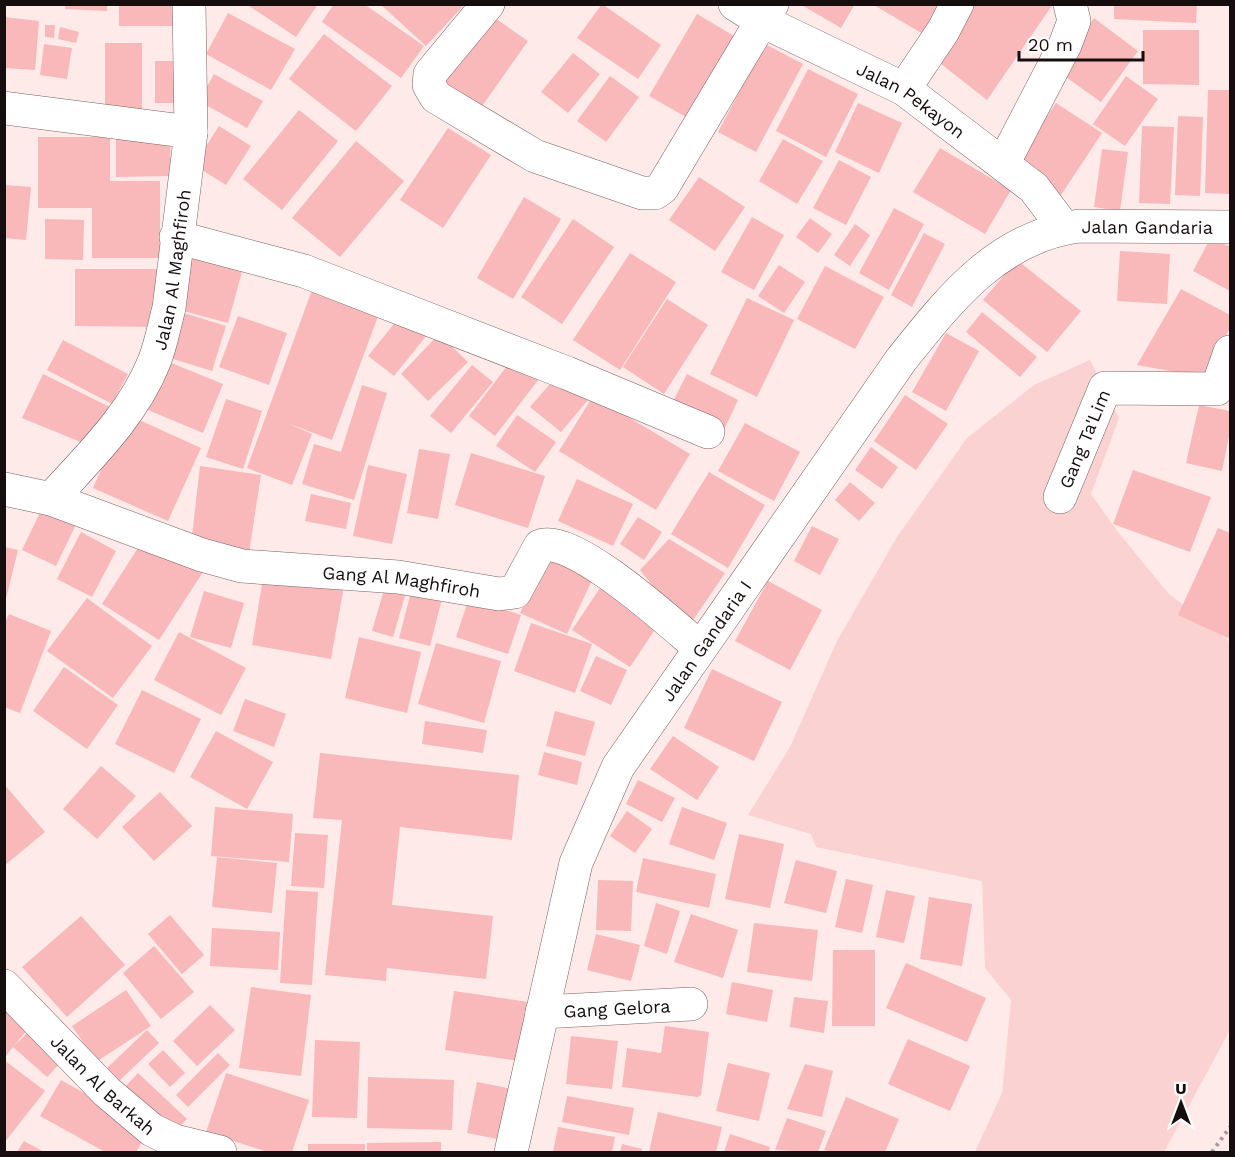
<svg xmlns="http://www.w3.org/2000/svg" width="1235" height="1157" font-family="'Work Sans',sans-serif">
  <style>
    .green { fill: #fad2d2 }
    .building { fill: #f9b8b9 }
    .lines { fill: none; stroke-linecap: round; stroke-linejoin: round }
    .minor-casing { stroke: #786262; stroke-width: 34 }
    .path { stroke: #a99999; stroke-width: 4; stroke-dasharray: 3 4.5; stroke-linecap: butt }
    .minor { stroke: #fff; stroke-width: 33 }
    .labels { text-anchor: middle; dominant-baseline: central; stroke-width: 4.5; stroke-linejoin: round; paint-order: stroke }
    .street-label { font-size: 18px; fill: #160e0e; stroke: #fdfdfd }
  </style>
  <rect width="100%" height="100%" fill="#ffeaea"/>
  <path class="green" d="M1090 360 1119 418 1091 494 1118 532 1168 593 1230 642V1030L1164 1152H975L1002 1093 1011 1000 985 968 982 881 816 847 811 834 748 815 790 747 837 641 897 537 967 438 1034 385Z"/>
  <path class="building" d="M65 4H107V11L65 9Z
    M119 4H176V26H119Z
    M246 4H318L296 37Z
    M334 4H364L424 46 401 78 322 22Z
    M380 4H465L426 46Z
    M602 4 661 45 638 79 577 38Z
    M800 4H855L841 28Z
    M872 4H949L930 38Z
    M968 4H1053L987 100 931 56Z
    M1114 4H1197L1196 23 1114 19Z
    M486 12 528 41 480 109 438 79Z
    M228 13 295 49 271 90 206 54Z
    M697 14 741 40 693 121 649 96Z
    M4 17 39 21 35 70 4 68Z
    M1094 18 1138 51 1101 102 1056 70Z
    M45 25H55L54 38 45 37Z
    M60 27 79 32 76 43 58 39Z
    M1143 30H1199V85L1143 84Z
    M324 34 392 86 356 131 289 79Z
    M105 43H142V113H105Z
    M44 44 72 48 67 79 40 75Z
    M765 44 803 64 756 152 718 132Z
    M573 53 600 74 568 113 541 92Z
    M155 61H184V103H155Z
    M808 69 858 94 826 157 776 131Z
    M214 74 263 101 247 128 199 101Z
    M610 76 639 97 606 142 577 121Z
    M1126 76 1158 99 1125 146 1093 124Z
    M1208 90H1230V194L1205 193Z
    M858 103 902 123 879 173 835 152Z
    M1056 103 1102 133 1061 195 1014 165Z
    M299 110 338 141 282 210 243 179Z
    M1178 116 1203 117 1200 196 1175 195Z
    M219 126 251 146 226 185 194 165Z
    M1142 126 1174 127 1170 204 1139 203Z
    M448 128 491 155 443 228 400 200Z
    M116 135H170L171 176 116 177Z
    M38 137H110V181H160V258H92V208H38Z
    M783 139 823 161 797 204 759 181Z
    M356 141 404 181 340 257 292 218Z
    M940 148 1011 190 985 234 913 192Z
    M1102 149 1128 152 1120 211 1094 207Z
    M839 160 871 177 846 225 813 208Z
    M699 177 745 207 715 251 669 220Z
    M4 185 31 187 26 240 4 238Z
    M524 197 561 219 513 299 477 278Z
    M894 208 924 224 889 290 859 273Z
    M752 217 784 235 754 290 721 272Z
    M810 218 832 234 818 253 796 237Z
    M45 219 84 220 83 260 45 259Z
    M573 219 614 247 562 324 521 297Z
    M855 224 870 235 850 266 834 255Z
    M924 233 945 244 912 307 891 295Z
    M1211 237 1230 247V291L1193 271Z
    M195 243 246 257 228 323 176 309Z
    M1120 251 1170 254 1167 304 1117 301Z
    M630 253 676 282 620 370 573 340Z
    M1017 260 1081 311 1047 352 983 300Z
    M779 265 805 282 784 313 758 296Z
    M825 266 884 297 855 349 797 319Z
    M75 269H159V327L75 326Z
    M316 279 383 303 332 440 287 423 312 434 292 485 247 468Z
    M1181 289 1230 315V327L1208 378 1137 365Z
    M747 298 794 320 757 397 710 374Z
    M667 299 708 325 664 394 623 367Z
    M982 312 1037 357 1020 377 966 332Z
    M184 313 226 326 212 371 170 358Z
    M402 314 427 335 394 376 368 356Z
    M238 316 287 333 269 385 219 367Z
    M946 333 979 351 946 411 912 392Z
    M439 334 468 362 428 401 401 374Z
    M63 340 128 374 112 404 47 370Z
    M513 358 539 379 495 436 469 416Z
    M169 362 223 384 203 433 148 410Z
    M472 365 493 382 451 433 430 416Z
    M43 374 114 409 83 443 22 418Z
    M687 374 738 400 723 432 671 405Z
    M557 376 588 400 561 432 530 407Z
    M362 385 387 393 354 500 302 484 314 444 341 452Z
    M905 395 948 424 916 470 874 441Z
    M593 396 690 454 656 510 559 451Z
    M226 399 262 411 243 469 206 457Z
    M1199 405 1230 411V431L1222 471 1186 463Z
    M126 414 201 448 168 521 93 488Z
    M517 415 556 442 535 472 496 446Z
    M745 423 800 452 774 501 718 471Z
    M871 447 898 467 882 489 855 470Z
    M419 449 450 454 438 519 407 513Z
    M471 453 545 476 528 528 455 505Z
    M368 465 407 474 392 544 353 536Z
    M200 466 261 475 248 559 192 536Z
    M1133 470 1211 497 1190 552 1113 524Z
    M709 472 765 505 728 568 671 534Z
    M577 479 633 504 613 546 558 521Z
    M850 482 875 503 859 521 835 500Z
    M311 494 351 503 346 529 305 521Z
    M46 500 80 516 56 566 22 550Z
    M638 517 662 532 644 560 620 544Z
    M812 526 839 539 820 575 794 561Z
    M1218 528 1230 533V639L1178 615Z
    M81 532 116 551 92 597 57 579Z
    M145 537 203 572 159 640 102 604Z
    M669 539 725 573 687 629 640 570Z
    M552 546 598 567 567 634 520 613Z
    M4 547 18 550 5 603H4Z
    M264 572 344 586 331 659 252 645Z
    M768 581 822 610 790 670 735 641Z
    M386 583 407 589 393 637 372 631Z
    M602 585 660 622 630 667 572 630Z
    M204 591 244 603 231 648 190 637Z
    M411 592 442 599 430 646 399 638Z
    M87 598 152 646 113 698 47 651Z
    M469 598 521 615 508 654 456 637Z
    M9 614 51 631 20 713 4 707V624Z
    M531 623 592 644 575 693 514 671Z
    M179 632 246 668 221 715 154 680Z
    M359 637 421 652 407 713 345 698Z
    M436 643 501 661 484 723 418 704Z
    M596 656 627 670 611 705 580 691Z
    M64 667 118 705 87 749 33 711Z
    M712 669 782 702 754 761 684 728Z
    M142 690 201 719 174 773 115 744Z
    M245 699 286 714 274 747 233 731Z
    M555 711 595 722 585 756 546 746Z
    M425 721 487 730 483 753 422 744Z
    M216 731 273 762 247 809 190 777Z
    M673 736 719 767 697 800 650 769Z
    M544 752 582 762 577 785 538 775Z
    M320 753 519 775 512 840 400 827 392 905 493 916 486 979 387 968 386 981 325 975 342 820 313 818Z
    M101 766 136 796 97 839 63 809Z
    M638 780 675 798 662 822 626 804Z
    M4 784 45 832 4 866Z
    M160 792 192 826 154 861 122 827Z
    M215 807 293 814 289 862 211 856Z
    M682 807 727 823 714 860 669 844Z
    M627 811 652 829 635 853 610 836Z
    M295 833 328 835 324 888 291 886Z
    M739 834 784 844 770 908 725 899Z
    M217 857 277 863 272 913 212 907Z
    M643 858 716 874 709 908 636 892Z
    M796 860 837 871 826 913 784 903Z
    M846 879 873 885 862 933 835 927Z
    M598 880 633 881 631 931 596 930Z
    M286 890 318 892 312 985 280 983Z
    M886 890 915 896 904 943 876 937Z
    M929 897 972 904 962 966 920 959Z
    M656 903 680 911 667 954 644 946Z
    M691 914 738 930 723 978 674 962Z
    M170 915 204 955 182 974 148 934Z
    M81 916 125 965 67 1017 22 967Z
    M754 923 818 930 812 981 747 972Z
    M212 928 280 932 278 970 210 966Z
    M596 934 640 945 631 981 587 970Z
    M154 946 194 992 161 1019 123 973Z
    M833 950H875V1026H832Z
    M906 963 986 998 967 1042 886 1008Z
    M732 982 773 990 767 1022 726 1014Z
    M251 987 311 995 301 1076 239 1068Z
    M126 990 151 1026 96 1062 72 1026Z
    M454 991 528 1002 519 1061 445 1050Z
    M794 997 828 1001 824 1033 790 1027Z
    M210 1005 235 1030 197 1066 173 1041Z
    M5 1011 27 1030 5 1057Z
    M665 1026 709 1032 701 1095 698 1097 622 1087 627 1048 661 1053Z
    M32 1028 65 1058 47 1077 13 1047Z
    M147 1030 159 1043 119 1081 107 1068Z
    M571 1036 618 1041 612 1089 566 1084Z
    M908 1039 970 1066 950 1111 888 1084Z
    M315 1040 360 1042 357 1118 312 1117Z
    M163 1050 185 1073 170 1087 148 1064Z
    M218 1053 230 1065 188 1107 176 1095Z
    M4 1060 45 1091 4 1143Z
    M728 1063 770 1073 759 1121 716 1111Z
    M805 1064 833 1071 822 1117 787 1109Z
    M138 1073 187 1119 171 1135 123 1089Z
    M226 1073 309 1100 292 1152H268L206 1132Z
    M368 1077 454 1080 452 1130 367 1128Z
    M61 1080 149 1129 136 1152H105L40 1116Z
    M477 1082 517 1090 507 1141 467 1133Z
    M567 1096 634 1108 629 1135 562 1122Z
    M846 1097 899 1119 885 1152H830L824 1150Z
    M658 1112 722 1127 716 1152H649Z
    M787 1118 826 1131 818 1152 775 1150Z
    M558 1127 615 1137 612 1152H553Z
    M730 1134 770 1147 769 1152H724Z
    M24 1141 44 1152H17Z
    M441 1142V1152H367V1143Z
    M308 1144H365V1152H308Z
    M622 1144 642 1149 641 1152H620Z"/>
  <g class="lines">
    <g class="minor-casing">
      <g id="minor">
        <path d="M488 4 430 74 429 85 436 97 535 156 642 193H655L662 188 772 4"/>
        <path id="s1" d="M735 4 762 21 904 89 1034 188 1064 228"/>
        <path d="M904 89 943 31 957 4"/>
        <path d="M4 108 191 132"/>
        <path d="M1003 164 1065 45 1074 21 1070 4"/>
        <path d="M176 237 304 271 567 373 708 432"/>
        <path id="s2" d="M4 489 51 499 202 555 242 566 398 577 499 594 515 592 540 546C573 533 673 625 700 648"/>
        <path id="s3" d="M1060 497 1105 388 1217 389 1230 352"/>
        <path id="s4" d="M51 499C89 457 133 415 154 362 161 345 164 326 169 308L191 132 189 4"/>
        <path id="s5" d="M4 986 107 1092 152 1130 175 1141 220 1152"/>
        <path id="s6" d="M542 1012 691 1004"/>
        <path id="s7" d="M511 1152 576 863 618 767 901 360C949 300 997 237 1079 226L1230 227"/>
      </g>
    </g>
    <path class="path" d="M1212 1152 1230 1127"/>
    <use href="#minor" class="minor"/>
  </g>
  <g class="labels">
    <g class="street-label">
      <text stroke="none"><textPath href="#s1" startOffset="201">Jalan Pekayon</textPath></text>
      <text stroke="none"><textPath href="#s7" startOffset="1194">Jalan Gandaria</textPath></text>
      <text stroke="none"><textPath href="#s4" startOffset="267">Jalan Al Maghfiroh</textPath></text>
      <text stroke="none"><textPath href="#s3" startOffset="63">Gang Ta'Lim</textPath></text>
      <text stroke="none"><textPath href="#s2" startOffset="411">Gang Al Maghfiroh</textPath></text>
      <text stroke="none"><textPath href="#s7" startOffset="555">Jalan Gandaria I</textPath></text>
      <text stroke="none"><textPath href="#s6" startOffset="75">Gang Gelora</textPath></text>
      <text stroke="none"><textPath href="#s5" startOffset="140">Jalan Al Barkah</textPath></text>
    </g>
  </g>
  <rect width="1235" height="1157" fill="none" stroke="#160e0e" stroke-width="12"/>
  <g transform="translate(1181 1103)" stroke="#fdfdfd" stroke-width="4.5" paint-order="stroke">
  <path d="M0-4.5L10 22L0 15L-10 22Z" fill="#160e0e"/>
  <text y="-9" font-size="16" font-weight="bold" text-anchor="middle" fill="#160e0e">U</text>
  </g>
  <path d="M1019 51v9h124v-9" fill="none" stroke="#160e0e" stroke-width="3"/>
  <text x="1028" y="51" font-size="18" fill="#160e0e" stroke="#fdfdfd" stroke-width="4.5" paint-order="stroke">20 m</text>
</svg>
